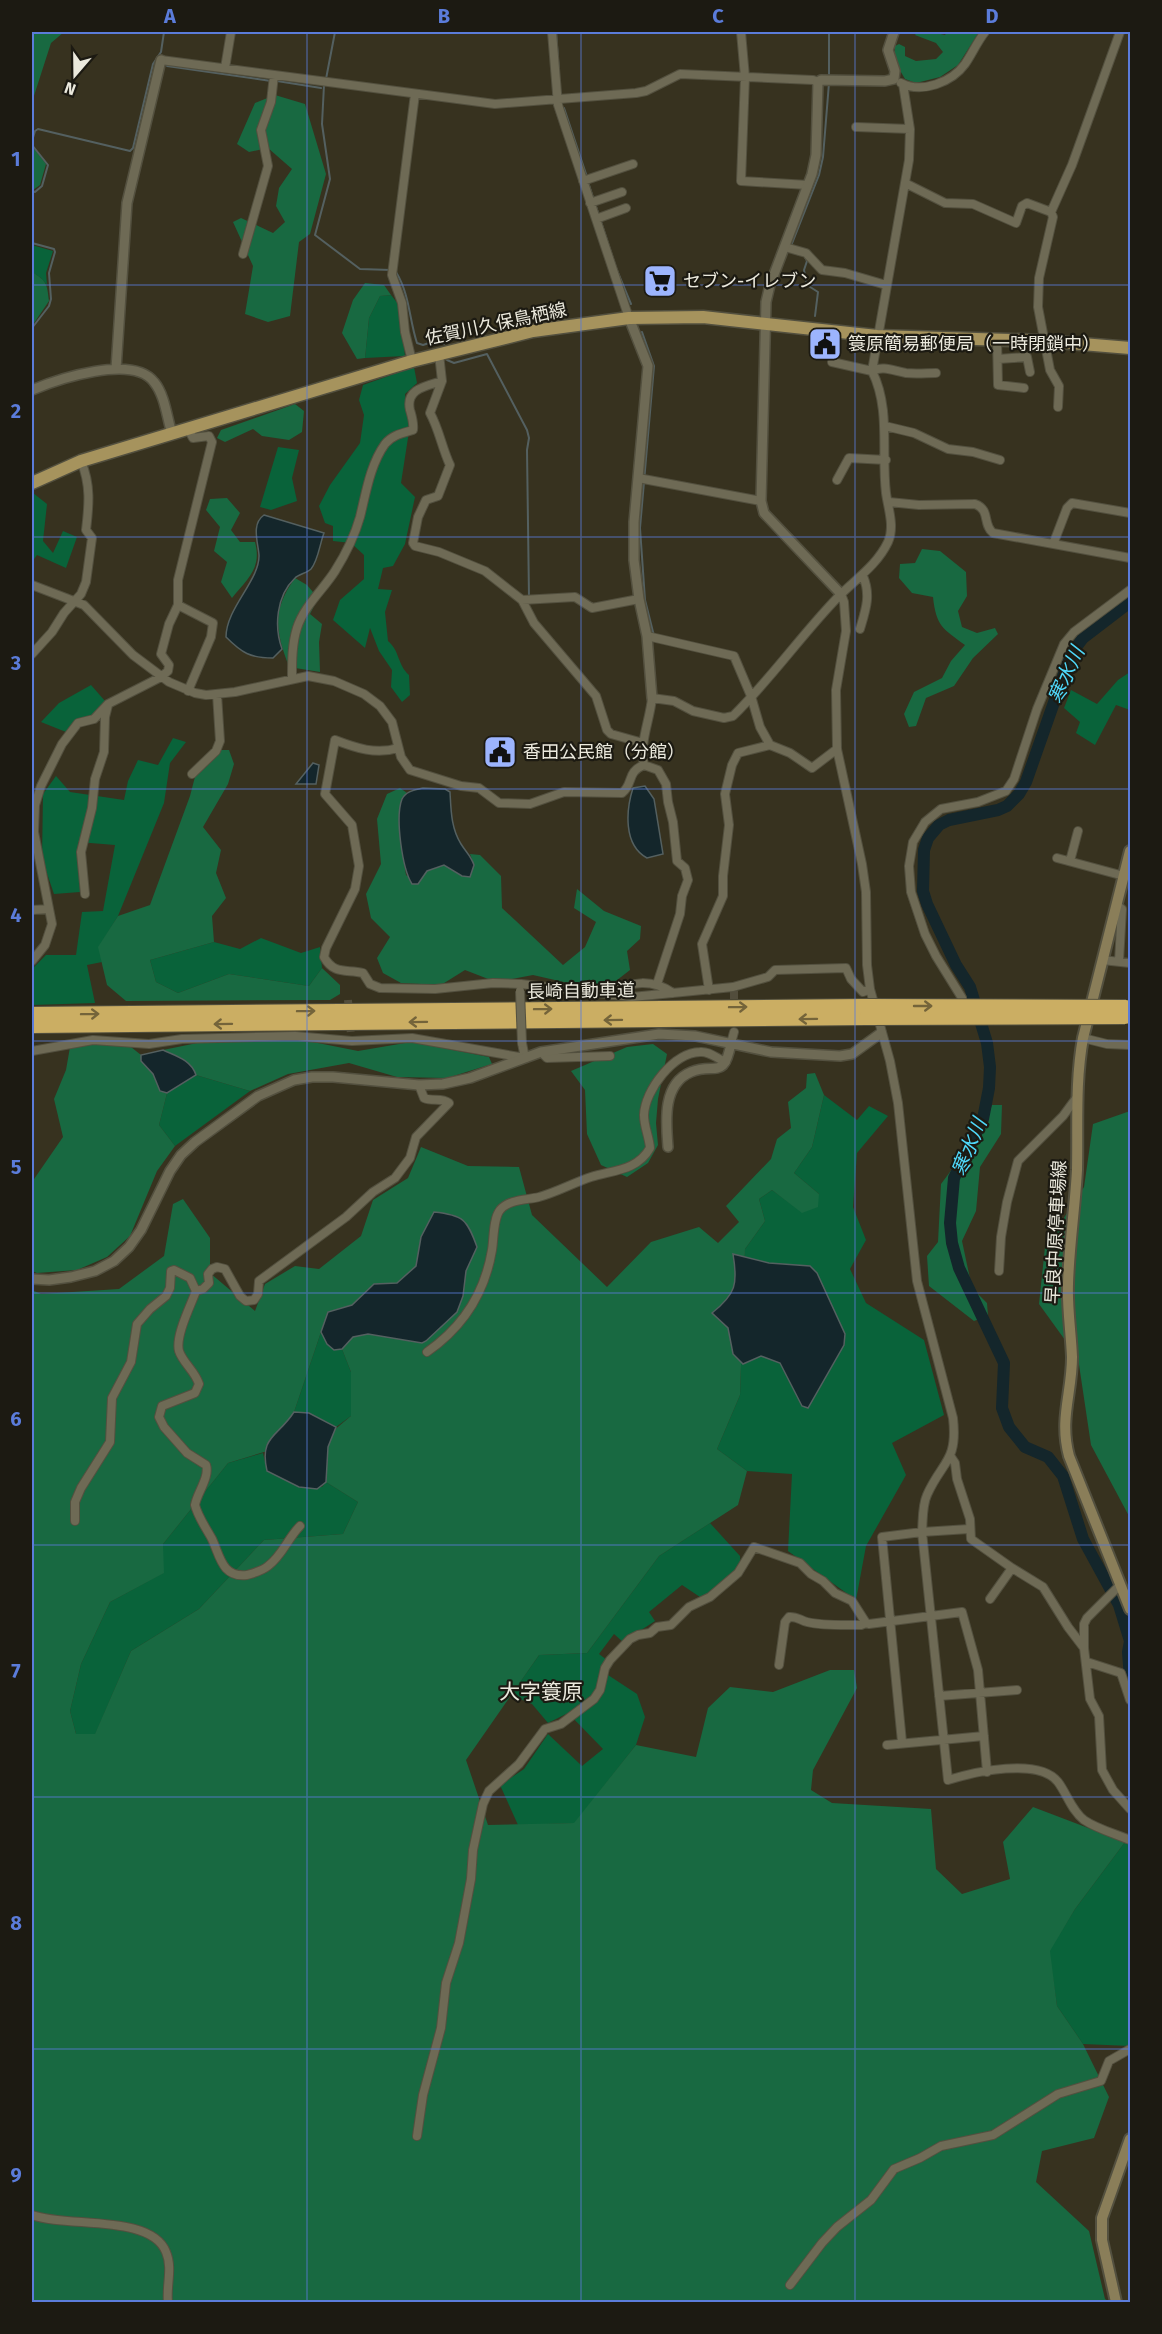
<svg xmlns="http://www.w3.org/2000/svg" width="1162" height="2334" font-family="'Fira Sans','Noto Sans JP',sans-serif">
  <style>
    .green { fill: #09633a }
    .forest { fill: #186941; fill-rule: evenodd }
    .water { fill: #14262b; stroke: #546060; stroke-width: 1.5 }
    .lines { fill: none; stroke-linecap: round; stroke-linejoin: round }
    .stream { stroke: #546060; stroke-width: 2 }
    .river { stroke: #14262b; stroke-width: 12 }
    .minor-tunnel { stroke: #524d3c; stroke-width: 8; stroke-dasharray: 8 4; stroke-linecap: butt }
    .minor-casing { stroke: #53503f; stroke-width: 10 }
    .tertiary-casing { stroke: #53503f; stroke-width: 12 }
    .secondary-casing { stroke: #53503f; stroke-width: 14 }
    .primary-casing { stroke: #53503f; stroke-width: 15 }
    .motorway-casing { stroke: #53503f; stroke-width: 16 }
    .minor { stroke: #6e6a55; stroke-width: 8 }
    .tertiary { stroke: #6e6a55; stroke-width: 9 }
    .secondary { stroke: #8a7e59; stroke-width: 10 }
    .primary { stroke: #a6935d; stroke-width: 12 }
    .motorway { stroke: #cbae63; stroke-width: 14 }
    .minor-bridge-casing { stroke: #53503f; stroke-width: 10; stroke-linecap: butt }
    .motorway-bridge-casing { stroke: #53503f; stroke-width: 16; stroke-linecap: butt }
    .minor-bridge { stroke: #6e6a55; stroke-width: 8 }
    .motorway-bridge { stroke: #cbae63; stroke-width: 14 }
    .oneway { stroke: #74643a }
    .grid { fill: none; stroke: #5b7cda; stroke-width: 1.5; stroke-opacity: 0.55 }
    .labels { text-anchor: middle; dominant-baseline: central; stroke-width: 4.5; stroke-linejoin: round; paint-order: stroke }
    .poi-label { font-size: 18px; fill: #ebe9dd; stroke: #1c1a12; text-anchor: start }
    .street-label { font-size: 18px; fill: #ebe9dd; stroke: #1c1a12 }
    .water-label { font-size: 20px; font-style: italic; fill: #4fd8fa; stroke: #1c1a12 }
    .quarter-label { font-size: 21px; fill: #ebe9dd; stroke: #1c1a12 }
    .neatline { fill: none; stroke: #5b7cda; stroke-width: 2 }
    .grid-label { font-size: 20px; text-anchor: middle; font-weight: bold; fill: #5b7cda }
  </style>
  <rect width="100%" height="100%" fill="#37321f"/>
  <path class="green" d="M32 245 53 251 46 273 47 285 41 278 32 272Z
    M391 295 399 305 405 356 365 358 369 318 380 296Z
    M414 367 417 383 405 394 410 425 401 483 415 497 405 544 393 566 383 568 378 589 392 590 385 612 388 641C400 651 397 664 409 675L410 695 402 702 391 687 392 670 379 651 370 628 365 648 333 620 340 600 364 579V555L351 543 333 541V526L325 523 319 506 330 485 360 443 364 415 359 400 363 385Z
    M278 447 299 450 292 478 297 501 271 510 260 507Z
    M33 493 47 504 43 541 53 553 63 531 77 537 66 568 37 555 32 562V494Z
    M1130 672V710L1116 705 1095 745 1076 733 1080 722 1064 708 1071 690 1097 704 1118 680Z
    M91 685 105 701 92 716 75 722 66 732 41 722 59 703Z
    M173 738 186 742 170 763 164 803 118 916 99 947 102 962 87 965 95 1003 32 1005V969L46 955H76L82 912 103 911 115 845 78 842 80 892 54 894 42 859 43 794 56 776 70 792 124 800 128 781 138 760 158 765Z
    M261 938 301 953 320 947 322 968 309 986 229 974 178 993 156 982 150 960 214 942 240 949Z
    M196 1075 250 1091 175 1146 159 1125 167 1093Z
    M824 1095 857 1120 869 1106 888 1116 857 1153 853 1207 866 1240 850 1269 866 1303 924 1340 944 1415 892 1443 906 1475 866 1546 856 1600 788 1551 792 1474 747 1471 717 1449 740 1395 745 1249 765 1221 759 1199 772 1190 802 1212 819 1194 794 1173 812 1147Z
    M321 1332 327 1344 334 1350 342 1349 351 1372V1416L336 1427 309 1413 294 1412Z
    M263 1453 267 1471 322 1487 326 1482 358 1502 343 1534 264 1540 199 1609 131 1651 95 1735 76 1734 70 1711 81 1664 110 1602 163 1573V1544L228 1463Z
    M710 1523 740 1556 741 1576 706 1601 682 1585 649 1612 655 1621 623 1642 614 1634 599 1654 611 1663 608 1675 637 1694 645 1717 636 1745 575 1823 518 1825 500 1785 524 1769 548 1734 582 1766 603 1749 568 1713 548 1723 532 1704 511 1695 539 1655 587 1653 659 1556Z
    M1125 1842 1130 1844V2046L1083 2044 1057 2006 1049 1951 1075 1909Z"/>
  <path class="forest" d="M32 32H64L51 43 32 102Z
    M917 32H932L945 35 947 32H979L958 65 940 77 916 83 905 79 894 60 895 46 899 44 905 47V56L916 61 936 59 943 52 936 43 915 35Z
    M275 95 305 104 326 174 310 234 299 242 290 316 268 322 245 314 253 266 233 222 241 218 273 233 285 222 276 206 279 188 292 169 268 148 249 152 237 144 255 103Z
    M32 146 46 164 40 185 33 190 32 189Z
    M32 272C47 281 47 284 49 301L32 326Z
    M365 283 384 285 391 295 380 296 369 318 365 358 357 359 342 333 353 300Z
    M295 404 304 411 302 432 289 440 262 436 253 429 225 442 217 438 221 430Z
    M227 498 240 513 231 530 240 542H255C262 568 248 578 232 598L221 582 227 562 214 551 220 527 206 510 210 499Z
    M922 549 940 551 966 572 967 596 958 611 962 627 977 633 995 628 998 634 973 658 954 686 926 698 916 726 909 727 904 714 914 692 942 678 951 661 965 645C943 629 936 626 933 597L912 593 899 578 900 564 915 563Z
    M295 578 307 585 318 598 310 614 322 624 319 642 320 672 289 667C276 632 271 611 295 578Z
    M220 750H229L234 764 228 784 203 827 221 850 216 873 226 898 212 916 214 942 150 960 156 982 178 993 229 974 309 986 322 968 340 985V994L330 1000 126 1001 107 985 98 947 118 916 150 905 190 796 196 773Z
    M400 788 407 793C393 811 403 853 406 875L418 884 426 871 444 865 462 876 474 865 470 854 480 855 501 876 502 908 563 965 585 947 596 922 574 908 577 889 604 911 641 926 640 939 627 951 630 970 603 991 533 975 496 982 465 970 441 985 401 983 383 973 377 958 390 937 371 918 366 894 381 864 377 819 387 794Z
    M303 1040 358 1051 411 1042 489 1057 492 1064 447 1078 397 1077 349 1063 288 1074 250 1091 196 1075C191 1060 176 1056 163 1050L202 1042Z
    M94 1044 131 1047 141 1055V1061L153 1074 160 1091 167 1093 159 1125 175 1146 157 1171 130 1236 107 1257 77 1270 37 1273 32 1271V1254L34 1252 32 1248V1182L63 1137 54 1099 66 1070 70 1047Z
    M653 1044 667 1054 658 1099 656 1123 658 1145 648 1163 627 1177 601 1165 587 1134 585 1090 571 1071 627 1047Z
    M815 1073 824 1095 812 1147 794 1173 819 1194 818 1207 802 1213 772 1190 759 1199 765 1221 745 1249 740 1395 717 1449 747 1471 738 1505 659 1556 587 1653 539 1655 466 1760 488 1825 574 1823 636 1745 696 1757 708 1708 730 1687 773 1692 830 1670H854L857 1688 813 1770 811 1790 832 1803 931 1809 936 1869 962 1894 1010 1879 1003 1842 1033 1807 1125 1842 1075 1909 1050 1951 1057 2006 1083 2044 1109 2097 1094 2138 1042 2151 1036 2182 1089 2231 1105 2299 1110 2302H32V1290L41 1294 119 1289 164 1256 173 1204 183 1199 210 1238V1273L255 1311 265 1284 295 1266 319 1269 361 1236 373 1200 408 1178 421 1147 468 1166 519 1167 532 1215 607 1287 651 1242 699 1227 718 1243 739 1222 726 1206 771 1159 777 1139 791 1128 788 1102 806 1088 807 1074ZM347 1325 342 1349 351 1372V1416L303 1456 326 1482 358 1502 343 1534 264 1540 199 1609 131 1651 95 1734H76L70 1711 81 1664 110 1602 164 1573 163 1544 228 1463 287 1445 294 1412 321 1332Z
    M992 1105H1002L1001 1134 980 1167 976 1211 962 1241 972 1288 987 1303 988 1316 974 1321 929 1286 927 1256 938 1242 941 1184 985 1125Z
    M1130 1111V1518L1091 1445 1078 1358 1039 1304 1045 1247 1084 1187 1093 1124Z"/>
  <path class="water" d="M264 515 324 533C320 543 318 561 311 569 307 573 299 574 295 578 276 596 274 627 282 649L273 658C250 658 242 653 226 637 226 608 260 580 259 555 258 542 251 524 264 515Z
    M313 763 319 765 316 784H296Z
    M645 786 654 799 663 854 647 858C623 845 626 810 633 788Z
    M423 788 445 789 450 792C451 810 451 828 461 844 466 852 471 856 474 865L470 877 462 876 444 865 427 871 418 884H412C402 868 395 817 402 799 406 791 415 790 423 788Z
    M163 1050C176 1056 191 1060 196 1075L167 1093 160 1091 153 1074 141 1061V1055Z
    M434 1212C463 1215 467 1219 477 1247L466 1271 463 1296 457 1312 426 1341 422 1343 368 1334 353 1337 342 1349 334 1350 327 1344 321 1332 328 1312 352 1305 374 1284 397 1283 416 1266 421 1237Z
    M733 1254 769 1263 810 1266 817 1273 845 1334 844 1345 808 1408 802 1406 780 1363 761 1356 743 1364 733 1354 728 1328 712 1313C736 1294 738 1284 733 1254Z
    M294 1412 309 1413 336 1427 328 1447 326 1482 317 1489 299 1487 267 1471C259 1436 278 1437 294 1412Z"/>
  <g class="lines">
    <path class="stream" d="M556 32 559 72
      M167 66 271 81
      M829 78V32
      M326 79 335 32
      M277 81 321 88
      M324 85 322 124 330 179 315 235 360 269 391 270
      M564 108 587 177
      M32 141 35 131 38 129 130 151 133 148 153 64 161 52 164 32
      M32 145 48 165 42 186 35 192 32 191
      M588 182 616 268 631 304
      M32 243 54 249 55 252 49 273 51 299 49 306 32 328
      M791 246 819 175 823 157 829 83
      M789 251 800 255
      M805 257 807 261 804 270 807 285 818 292 815 316
      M396 272C410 295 409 319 417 343L423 345 438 340 444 344
      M642 332 654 366 640 528 645 600 654 636
      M447 360 454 363 487 354 527 430 529 438 527 450 529 597"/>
    <path class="river" d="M1130 602 1083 638 1071 654 1026 782 1019 794 1007 806 998 810 949 820 939 825 928 838 924 850 923 891 927 904 956 965 970 987 987 1043 990 1067 989 1088 983 1119 954 1178 950 1223 952 1243 959 1268 1004 1363 1002 1408 1009 1427 1025 1447 1048 1457 1063 1476 1083 1539 1119 1605 1130 1641 1128 1652 1130 1678"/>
    <path class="minor-tunnel" d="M734 991V1009
      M348 1000 351 1035"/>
    <g class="minor-casing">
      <path id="minor" d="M552 32 558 105 629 318
        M741 32 745 77 741 181 808 185
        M161 60 495 104 636 93 646 91 680 74 813 80 818 82
        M225 68 231 32
        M901 83C922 94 952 82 965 64 972 54 977 42 985 32
        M856 127 910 129
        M583 181 633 164
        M905 183 945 203 973 204 1016 223 1022 206 1027 203 1051 212 1072 165 1120 32
        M590 203 622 192
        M1051 212 1053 217 1039 278 1038 307 1050 370 1059 386 1058 407
        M596 219 626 208
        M785 247 806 253 822 270 845 273 886 285
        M243 254 268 166 261 130 271 102 274 75
        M997 339 998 385 1024 388
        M439 354 442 381 430 413C439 429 442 448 450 465L438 496 426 500 418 517 413 543 415 546 439 552 485 571 522 600 575 597 592 608 639 599
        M998 359 1027 357 1030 372
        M412 361 405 332 402 303 392 275 415 94
        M832 362 872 371C883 365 894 371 906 373 916 374 927 373 936 373
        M885 426 914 433 948 449 973 452 1000 460
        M638 478 761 501
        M837 480 849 458 886 460
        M889 502 919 505 975 504C991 510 982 524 993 533L1130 558
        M1054 542 1067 508 1072 503 1130 513
        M32 585 84 605 133 655 169 682 195 693 206 695 235 692 308 676 334 681 364 694 380 706 392 722 401 757 410 770 461 786 479 788 499 803 530 804 564 792 622 793C634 784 626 772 644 765L658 770 666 784 668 802 673 822 677 861 685 868 688 880 682 896 680 914 657 984
        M841 594 844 602 846 631 836 690 837 749 862 864 866 892 867 965 870 989 890 1061 898 1103 917 1281 953 1418C958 1462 942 1461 927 1495 922 1506 923 1520 922 1532L948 1780C974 1772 1039 1757 1058 1782 1067 1794 1072 1811 1084 1820 1097 1829 1116 1834 1130 1840
        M522 600 534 623 596 696 607 730 611 734 643 743
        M178 605 213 623 211 637 188 691
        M860 629C866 609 871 595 863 576
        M647 636 734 656 751 696 760 727 770 745 790 753 812 768 837 749
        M32 654 52 632 64 613 81 594 86 582 92 538 86 530C89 505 91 485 81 461
        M292 678C292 661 292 644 297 628 304 606 323 590 335 571 345 555 355 535 360 517 366 493 370 465 385 444 392 435 403 433 413 430 414 423 412 417 410 410 405 389 426 386 442 381
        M398 748C376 755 356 748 335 740L325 794 352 825 359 866 355 889 326 948 324 957C334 975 346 969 363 973L370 984 380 988 435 989 493 983 521 984 632 997 733 987 768 977 775 970 846 968 851 979 863 992 870 989
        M644 765C639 743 650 720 652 698L674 701 693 711 724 718 733 716C771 679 802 634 839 596 856 579 877 565 888 542 895 527 888 508 886 493 881 452 891 409 872 371L909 160 910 129 903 84
        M192 774 216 751 220 741 217 694
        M1057 858 1124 876
        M1070 861 1078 831
        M85 894 81 852 92 808 95 779 104 752 105 717 108 705
        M1117 905 1122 909 1119 961
        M32 910 49 909
        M1102 960 1130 963
        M32 961 45 945 52 924 34 832 35 805 41 786 62 744 78 723 94 719 108 704 161 677 168 671 169 665 161 654 169 624 178 605V580L212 442 209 436 193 438 188 429
        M709 990 702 944 723 896V876L729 825 725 794 732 765 738 753 770 745
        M611 995C630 979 654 980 673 993
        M962 998 936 956 925 934 911 892 909 866 913 842 925 822 941 809 978 802 1006 791 1014 779 1037 709 1064 644 1074 632 1130 590
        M1083 1038 1107 1044 1130 1045
        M731 1043 734 1032
        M32 1051 93 1040 149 1044 182 1039 295 1036 352 1041 412 1038 525 1058 522 1043
        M541 1052 547 1058 610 1056
        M999 1271 1001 1237 1007 1202 1018 1161 1063 1116 1077 1097
        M196 1291 203 1289 209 1283 208 1274 212 1269 217 1267 225 1269 240 1296 246 1301 254 1300 258 1294 259 1281 346 1217 373 1192 395 1178 410 1158 416 1137 449 1103C441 1097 433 1102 424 1098L419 1085
        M427 1352C463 1327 485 1292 492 1250 494 1238 493 1219 500 1210 509 1199 527 1200 539 1197 557 1192 573 1183 591 1177 613 1170 637 1171 650 1148 649 1136 644 1127 644 1115 645 1090 673 1053 700 1052 710 1051 717 1059 726 1062
        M951 1457 955 1463 957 1479 970 1519 971 1539 1012 1568 1043 1587 1068 1627 1084 1648
        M75 1521V1502L81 1488 110 1442 112 1398 131 1362 137 1324 150 1309 166 1296 170 1288 171 1271 174 1270 190 1278 196 1291C191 1305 175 1336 179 1351 183 1363 195 1371 199 1384L195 1393 162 1406 159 1417 164 1427 187 1453 206 1465C210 1477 197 1493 195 1505 198 1517 206 1528 212 1539 220 1556 222 1578 247 1575 254 1573 262 1571 268 1566 282 1556 288 1538 300 1526
        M1120 1585 1087 1618 1084 1624V1648L1090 1699 1099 1716 1102 1770 1113 1790 1130 1809
        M990 1599 1012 1568
        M1087 1662 1121 1673 1130 1700
        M779 1665 785 1622 789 1617C796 1616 800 1620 807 1622 824 1626 844 1625 861 1625L866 1623
        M939 1696 1017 1690
        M902 1742 882 1537 922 1532 969 1529
        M887 1745 984 1736
        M417 2136 423 2095 441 2028 446 1983 459 1943 471 1879 473 1850 483 1804 489 1791 519 1764 545 1729 561 1724 594 1699 600 1690 605 1668 610 1660 630 1639 638 1635 650 1633 657 1627 671 1625 689 1607 710 1597 738 1573 754 1547 800 1563 811 1574 823 1581 835 1593 852 1601 866 1623 869 1624 962 1612 978 1670 987 1772
        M32 2215C67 2228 151 2214 166 2252 173 2268 166 2286 168 2302
        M790 2285 822 2243 837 2227 871 2200 894 2169 920 2158 941 2146 993 2135 1058 2094 1101 2081 1109 2061 1130 2049"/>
    </g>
    <g class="tertiary-casing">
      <path id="tertiary" d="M629 318 648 366 634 522V560L639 599 647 636 652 698
        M116 369 127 203 161 60
        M32 390C58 379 133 354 154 382 165 395 167 418 172 434
        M841 594 764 513 761 501 766 302 770 285 812 174 816 155 818 82 821 80 885 81 894 79 895 71 888 50 894 32
        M668 1147C666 1122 662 1084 691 1072 715 1062 724 1081 731 1043
        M32 1279 49 1280 71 1277 95 1271 114 1261 129 1247 141 1230 170 1171 181 1155 195 1142 258 1096 294 1080 312 1077H333L419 1085 443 1084 470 1078 541 1052 659 1034 695 1036 771 1052 840 1056 852 1054 881 1033"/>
    </g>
    <g class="secondary-casing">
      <path id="secondary" d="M1130 851 1083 1038C1075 1082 1078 1125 1077 1170 1075 1208 1069 1246 1068 1284 1067 1308 1071 1332 1072 1357 1072 1393 1059 1419 1069 1456L1130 1609
        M1116 2302 1102 2240V2218L1130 2139"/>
    </g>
    <g class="primary-casing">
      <path id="primary" d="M32 483 81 461 412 361 533 331 629 318 703 317 877 336 1046 341 1130 348"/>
    </g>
    <g class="motorway-casing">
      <path id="motorway" d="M32 1014 864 1006
        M32 1026 866 1018"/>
    </g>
    <use href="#minor" class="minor"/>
    <use href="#tertiary" class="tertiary"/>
    <use href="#secondary" class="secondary"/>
    <use href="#primary" class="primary"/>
    <use href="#motorway" class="motorway"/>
    <g class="minor-bridge-casing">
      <path id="minor-bridge" d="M520 991 522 1043"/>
    </g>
    <g class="motorway-bridge-casing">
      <path id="motorway-bridge" d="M864 1006 1126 1007
        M866 1018 1125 1017"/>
    </g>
    <use href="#minor-bridge" class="minor-bridge"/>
    <use href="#motorway-bridge" class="motorway-bridge"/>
  </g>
  <defs><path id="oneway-shaft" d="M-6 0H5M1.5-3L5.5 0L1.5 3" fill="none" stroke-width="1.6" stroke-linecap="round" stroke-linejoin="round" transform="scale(1.5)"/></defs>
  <g class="oneway">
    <use href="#oneway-shaft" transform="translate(923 1006)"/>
    <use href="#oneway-shaft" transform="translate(738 1007) rotate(-1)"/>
    <use href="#oneway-shaft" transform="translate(543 1009) rotate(-1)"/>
    <use href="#oneway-shaft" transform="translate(306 1011) rotate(-1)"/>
    <use href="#oneway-shaft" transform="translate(90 1014) rotate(-1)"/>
    <use href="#oneway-shaft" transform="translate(808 1019) rotate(179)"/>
    <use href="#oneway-shaft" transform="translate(613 1020) rotate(179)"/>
    <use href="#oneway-shaft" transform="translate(418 1022) rotate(179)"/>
    <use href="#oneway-shaft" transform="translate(223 1024) rotate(179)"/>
  </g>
  <path class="grid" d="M307 32V2302M581 32V2302M855 32V2302M32 285H1130M32 537H1130M32 789H1130M32 1041H1130M32 1293H1130M32 1545H1130M32 1797H1130M32 2049H1130"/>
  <defs>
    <g id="supermarket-square" transform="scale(1.725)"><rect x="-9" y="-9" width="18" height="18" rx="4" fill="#9cb4fd" stroke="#1c1a12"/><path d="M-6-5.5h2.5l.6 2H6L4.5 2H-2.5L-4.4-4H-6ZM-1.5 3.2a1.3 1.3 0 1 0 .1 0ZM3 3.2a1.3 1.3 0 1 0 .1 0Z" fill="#111"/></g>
    <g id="civic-square" transform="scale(1.725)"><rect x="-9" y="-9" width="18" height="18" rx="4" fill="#9cb4fd" stroke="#1c1a12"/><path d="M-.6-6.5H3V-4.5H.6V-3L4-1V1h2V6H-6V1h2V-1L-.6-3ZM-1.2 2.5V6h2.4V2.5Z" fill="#111"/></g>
  </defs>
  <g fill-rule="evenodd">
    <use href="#supermarket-square" x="660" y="281"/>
    <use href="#civic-square" x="825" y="344"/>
    <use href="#civic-square" x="500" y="752"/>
  </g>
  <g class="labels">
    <g class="poi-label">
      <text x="683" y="281">セブン-イレブン</text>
      <text x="848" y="344">簑原簡易郵便局（一時閉鎖中）</text>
      <text x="523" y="752">香田公民館（分館）</text>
    </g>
    <g class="street-label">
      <text transform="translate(496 324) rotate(-12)">佐賀川久保鳥栖線</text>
      <text transform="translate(581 991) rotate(-1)">長崎自動車道</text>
      <text transform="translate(1056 1232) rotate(-87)">早良中原停車場線</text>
    </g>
    <g class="water-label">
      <text transform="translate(1066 675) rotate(-66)">寒水川</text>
      <text transform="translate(969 1147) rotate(-68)">寒水川</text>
    </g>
    <g class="quarter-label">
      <text x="541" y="1692">大字簑原</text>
    </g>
  </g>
  <rect width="1162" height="2334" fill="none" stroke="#1c1a12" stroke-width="66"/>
  <g transform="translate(75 75) rotate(200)" stroke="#1c1a12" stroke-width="4.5" paint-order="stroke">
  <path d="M0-4.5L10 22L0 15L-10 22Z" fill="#ebe9dd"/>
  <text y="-9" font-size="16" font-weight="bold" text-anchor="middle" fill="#ebe9dd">N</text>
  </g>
  <rect x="33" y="33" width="1096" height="2268" class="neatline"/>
  <g class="grid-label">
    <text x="170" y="23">A</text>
    <text x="444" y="23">B</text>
    <text x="718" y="23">C</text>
    <text x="992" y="23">D</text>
    <text x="16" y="166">1</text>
    <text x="16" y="418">2</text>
    <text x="16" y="670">3</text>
    <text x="16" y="922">4</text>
    <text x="16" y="1174">5</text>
    <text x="16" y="1426">6</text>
    <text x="16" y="1678">7</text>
    <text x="16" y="1930">8</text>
    <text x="16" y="2182">9</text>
  </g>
</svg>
